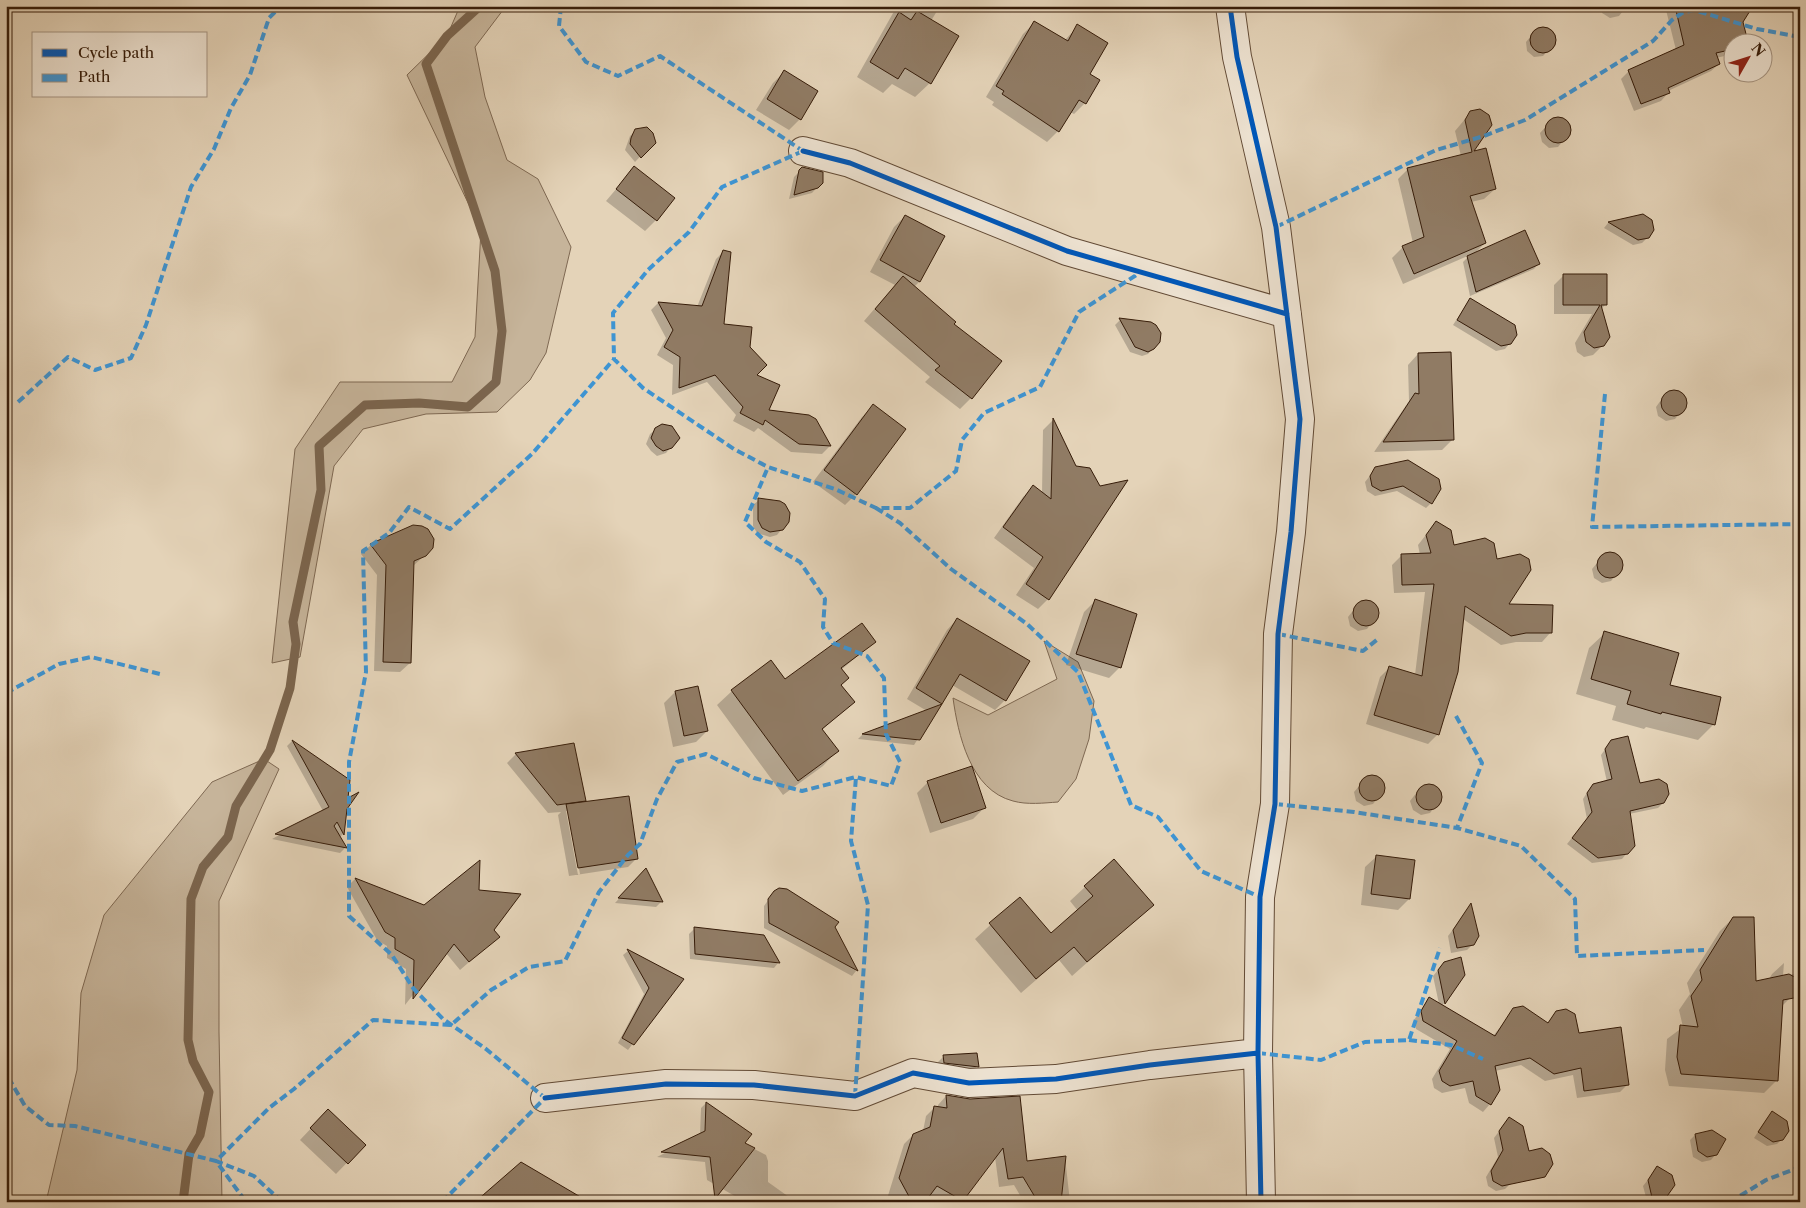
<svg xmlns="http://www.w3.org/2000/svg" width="1806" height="1208" font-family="'Libre Caslon Text',serif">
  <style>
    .green { fill: #c6b49a; stroke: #7e6852 }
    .shadow { fill: #0003; fill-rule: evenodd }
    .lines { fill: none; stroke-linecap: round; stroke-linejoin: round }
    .stream { stroke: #7b654e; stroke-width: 9 }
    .building { fill: #907b64; stroke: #361c09 }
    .street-casing { stroke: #624a35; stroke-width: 30 }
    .street { stroke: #ede2d1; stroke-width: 28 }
    .quiet { stroke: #3e94d2; stroke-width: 4; stroke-dasharray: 8 4; stroke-linecap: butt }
    .cycleway-casing { stroke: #ede2d1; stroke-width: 8 }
    .cycleway { stroke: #0057b8; stroke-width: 5 }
  </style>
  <rect width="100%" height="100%" fill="#e4d3b8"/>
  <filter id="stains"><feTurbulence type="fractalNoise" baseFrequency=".004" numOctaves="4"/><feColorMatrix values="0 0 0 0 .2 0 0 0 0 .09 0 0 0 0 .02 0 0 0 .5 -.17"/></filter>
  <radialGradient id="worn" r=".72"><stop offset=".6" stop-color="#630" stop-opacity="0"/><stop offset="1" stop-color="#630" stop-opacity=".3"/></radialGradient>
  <path class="green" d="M460 6H506L475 47 485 97 507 160 538 179 571 247 546 353 530 380 497 412 426 414 363 429 334 466 300 657 272 663 295 449 340 382H452L475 337 481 230 407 75 447 36Z
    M1044 641 1078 662 1094 701 1089 739 1076 779 1058 802C1044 803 1027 805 1013 801 970 790 958 734 953 698L988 715 1057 679Z
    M264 759 279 769 219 901V1032L222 1202H46L77 1070 81 993 104 915 212 782Z"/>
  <path class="shadow" d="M897 6H940L931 21 930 83 915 97 892 84 883 93 857 77Z
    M1601 6H1627L1619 16 1610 18 1602 13Z
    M1665 6H1752L1742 21 1746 38 1743 42H1734L1733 54 1716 58 1719 64 1711 71 1668 91V93L1661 101 1634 111 1621 79 1629 71 1676 50Z
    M1034 23 1065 40 1078 26 1088 74 1085 103 1074 114 1070 112 1058 131 1047 142 992 105 994 102 986 97 1023 34Z
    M1546 28 1554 34 1555 43 1543 56 1534 57 1527 51 1526 42 1537 29Z
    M784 72 800 119 789 130 756 110 773 83Z
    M1471 112 1490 124 1472 153 1495 189 1484 199 1471 202 1485 243 1474 254 1539 263 1534 269 1470 296 1463 262 1470 255 1403 284 1392 258 1402 248 1413 243 1398 179 1408 169 1461 156 1455 131Z
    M1561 118 1569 124 1570 133 1558 147 1549 148 1542 142 1540 133 1552 120Z
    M636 130 654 142 635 162 625 150 630 136Z
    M634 168 656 220 645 231 606 201Z
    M803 168 822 182 812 193 789 199 794 177Z
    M905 216 919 282 914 287 952 324 971 398 960 409 925 382 930 377 864 321 895 285 870 272 894 227Z
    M1643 216 1648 237 1642 243 1633 245 1604 228 1608 223Z
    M724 251 722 325 749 347 755 375 767 412 815 420 830 446 822 454 791 452 758 428 754 432 733 421 736 415 707 382 672 395 673 365 657 355 666 338 651 310 658 303 697 307 716 259Z
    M1564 275 1606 304 1601 309 1603 345 1593 355 1584 357 1577 352 1575 343 1592 314H1554V285Z
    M1470 299 1510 343 1505 349 1496 351 1453 325Z
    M1120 320 1151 323 1153 348 1148 354 1142 356 1130 352 1115 325Z
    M1418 354 1453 439 1442 450 1374 452 1409 401 1408 365Z
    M1675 391 1684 396 1686 406 1675 419 1666 421 1658 416 1656 407 1666 393Z
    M873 406 904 429 856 494 845 505 813 482 862 417Z
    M1053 420 1076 467 1048 599 1038 609 1016 595 1034 568 994 538 1023 497 1033 487 1042 493 1043 430Z
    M656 429 671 447 666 453 657 456 651 451 646 444 650 434Z
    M1376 468 1431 503 1426 508 1397 491 1375 496 1367 491 1365 482Z
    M759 500 782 529 777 535 770 537 757 533 753 526V505Z
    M1436 522 1453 546 1506 605 1551 632 1542 642H1516L1501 645 1463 619 1438 734 1428 744 1366 724 1380 677 1389 668 1415 675 1425 592 1394 593 1392 565 1402 555H1420L1418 545Z
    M371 545 425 555 412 567 410 663 400 672 374 671 377 575 361 554Z
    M1612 553 1620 558 1622 568 1611 581 1602 583 1594 578 1592 569 1603 556Z
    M1095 601 1120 667 1109 678 1066 665 1084 612Z
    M1368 601 1376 606 1378 615 1367 629 1358 631 1350 626 1348 617 1359 603Z
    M957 619 1005 700 995 710 952 685 914 745 858 739 862 735 927 711 907 699 947 630Z
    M1605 633 1668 686 1714 724 1698 740 1646 727 1644 729 1612 720 1616 706 1576 694 1589 648Z
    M874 642 841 670 840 685 853 702 822 730 837 751 823 766 783 795 717 705 732 691 785 681Z
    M675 692 707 731 696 742 673 747 664 703Z
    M292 741 348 781 343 834 339 838 345 848 340 853 272 839 323 811 287 746Z
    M1611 741 1639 784 1663 803 1658 808 1629 814 1627 853 1622 859 1592 863 1567 844 1587 819 1583 799 1588 791 1593 785 1607 782 1601 755Z
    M573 744 584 800 581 804 637 858 628 867 569 876 558 815 561 812 548 813 507 763 516 754ZM566 811H568L580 874 578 875Z
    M1374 777 1382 782 1384 791 1373 804 1364 806 1356 801 1354 792 1365 779Z
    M928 782 984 808 973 819 930 833 917 793Z
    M1431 785 1439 790 1441 799 1430 813 1421 815 1413 810 1410 801 1421 787Z
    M1377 856 1409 899 1398 910 1361 905 1365 867Z
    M645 870 661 902 656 907 615 903Z
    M355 879 424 906 477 891 493 930 498 937 460 970 446 953 405 1005 406 969 387 958V946L377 940 347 887Z
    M1085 887 1152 905 1072 976 1059 960 1021 993 975 939 1020 898 1051 934 1078 911 1070 901Z
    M774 892 834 927 856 971 852 976 764 928V906Z
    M1471 906 1473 944 1467 950 1451 953 1448 936Z
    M1733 918 1755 1004 1772 974 1784 963 1783 976 1800 973V981L1790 998 1781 1007 1776 1081 1764 1093 1669 1086 1665 1070 1667 1039 1683 1027 1679 1010 1690 994 1687 983 1720 931Z
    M695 928 778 963 774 968 690 959 689 934Z
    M1800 934V959L1796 940Z
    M628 951 682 979 628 1050 618 1043 644 994 623 955Z
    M1444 963 1463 975 1442 1006 1493 1036 1514 1010 1547 1023 1557 1012 1627 1085 1620 1092 1577 1098 1573 1075 1545 1081 1521 1065 1495 1071 1490 1104 1483 1112 1469 1103 1465 1088 1442 1093 1434 1088 1432 1079 1450 1049 1416 1029 1414 1020 1429 998 1439 1004 1433 976Z
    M944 1056 977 1066 972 1072 939 1068 938 1062Z
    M946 1096 1026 1162 1065 1157 1070 1202H1024L1014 1185 999 1187 995 1157 960 1202H886L904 1144 913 1135 923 1131 926 1116 935 1107 938 1108V1105Z
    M706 1103 750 1134 743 1143 766 1155 768 1161V1182L796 1202H745L707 1180 705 1162 657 1157 700 1135 701 1108Z
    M1509 1118 1511 1183 1505 1189 1496 1191 1488 1186 1486 1177 1498 1157 1494 1138Z
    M1767 1118 1782 1139 1777 1144 1767 1146 1754 1138Z
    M317 1122 364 1145 336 1174 300 1140Z
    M1711 1132 1716 1154 1711 1160 1702 1162 1693 1157 1690 1140 1695 1135Z
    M1658 1167 1662 1198 1647 1201 1643 1186Z"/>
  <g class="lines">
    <path class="stream" d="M183 1202 189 1154 200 1135 209 1092 193 1061 188 1040 191 899 203 867 228 837 236 806 270 750 290 688 296 644 293 622 321 490 319 446 365 405 419 403 468 407 496 382 502 331 495 271 426 64 447 36 480 6"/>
  </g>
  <path class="building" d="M1675 6H1753L1743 22 1748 42H1734V49L1716 53 1720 64 1668 88 1670 93 1641 104 1628 70 1684 45Z
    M917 11 959 36 931 84 905 68 898 79 870 62 899 12 911 20Z
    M1034 21 1068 41 1077 24 1108 43 1090 74 1100 80 1086 104 1079 100 1059 132 1002 94 1004 91 996 86Z
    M1530 40a13 13 0 1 1 26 0a13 13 0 1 1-26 0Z
    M784 70 818 91 801 120 767 99Z
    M1480 109 1489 115 1492 125 1474 151 1486 148 1496 189 1470 196 1486 243 1414 274 1402 246 1424 237 1407 168 1472 152 1465 120 1470 111Z
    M1545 130a13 13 0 1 1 26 0a13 13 0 1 1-26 0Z
    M647 127 653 133 656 143 641 158 630 144 631 138 635 129Z
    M634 166 675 198 657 221 616 189Z
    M802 167 823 172V183L818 188 794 195 799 170Z
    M1643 214 1652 220 1654 230 1649 238 1638 240 1608 222Z
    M905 215 945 236 920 282 880 260Z
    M1525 230 1540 264 1476 292 1467 256Z
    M723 250 731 252 724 324 752 327 750 347 767 365 757 375 780 385 769 410 809 415 816 419 831 446 799 444 765 420 763 425 740 413 743 407 715 375 679 388 680 357 664 347 673 330 658 302 702 306Z
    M1563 274H1607V305H1601L1610 337 1604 346 1594 348 1586 342 1584 332 1600 305H1563Z
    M903 276 956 322 954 324 1002 361 972 399 935 370 940 366 875 309Z
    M1470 298 1515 325 1517 335 1511 344 1501 346 1457 320Z
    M1119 318 1151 322 1156 325 1161 333 1160 342 1154 349 1148 352 1135 347Z
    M1451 352 1454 440 1383 442 1415 393 1419 394 1418 353Z
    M1661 403a13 13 0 1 1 26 0a13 13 0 1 1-26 0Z
    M873 404 906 429 857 495 824 470Z
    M1053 418 1076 466 1090 468 1100 486 1128 480 1049 600 1026 584 1043 557 1003 527 1033 485 1051 499Z
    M662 424 672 426 680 438 672 448 663 451 656 446 651 438 655 428Z
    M1408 460 1439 479 1441 489 1432 504 1403 486 1381 491 1372 486 1370 476 1375 467Z
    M758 498 780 501 785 504 790 513 789 522 783 530 770 532 762 528 758 520Z
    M1436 521 1451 530 1454 545 1485 538 1494 543 1497 559 1520 554 1529 559 1531 570 1509 604 1553 605 1552 633H1526L1511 636 1465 606 1458 672 1439 735 1374 715 1389 666 1422 676 1434 584 1402 585 1401 554 1431 553 1426 535Z
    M413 525 422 526 428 529 434 539 433 548 426 556 414 561 411 663 383 662 386 565 370 544Z
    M1597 565a13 13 0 1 1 26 0a13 13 0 1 1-26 0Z
    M1095 599 1137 614 1121 668 1076 654Z
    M1353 613a13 13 0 1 1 26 0a13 13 0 1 1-26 0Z
    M957 618 1030 661 1006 701 960 674 942 704 916 688Z
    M862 623 876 642 841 668 849 678 841 685 855 702 822 729 839 751 798 781 731 690 771 660 785 679Z
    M1604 631 1679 653 1670 685 1721 697 1715 725 1662 712 1661 714 1627 704 1631 691 1591 679Z
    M698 686 708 731 684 736 675 691Z
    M942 704 920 740 862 734Z
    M1628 736 1640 783 1659 779 1667 784 1669 794 1664 803 1630 811 1635 846 1628 854 1598 858 1572 838 1592 812 1587 793 1593 784 1612 779 1605 749 1611 740Z
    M292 740 350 780 348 798 359 792 347 809 344 835 337 822 334 826 347 848 275 834 329 807Z
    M574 743 586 801 557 805 515 753Z
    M972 766 986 808 941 823 927 781Z
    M1359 788a13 13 0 1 1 26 0a13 13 0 1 1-26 0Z
    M1416 797a13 13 0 1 1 26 0a13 13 0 1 1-26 0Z
    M629 796 638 859 578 868 566 804Z
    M1376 855 1415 860 1410 899 1371 894Z
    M1114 859 1154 905 1087 962 1074 947 1036 979 989 923 1020 897 1051 933 1093 896 1084 886Z
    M480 860 479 890 521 894 494 930 500 937 469 962 454 944 413 999 414 960 395 949V938L385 932 355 878 424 905Z
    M646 868 663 902 618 898Z
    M779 888 787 889 839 922 835 927 858 971 769 923 768 899 774 891Z
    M1471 903 1479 936 1474 945 1457 948 1453 930Z
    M1733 917H1754L1756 981 1789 974 1798 979 1800 990 1794 998 1783 1000 1778 1081 1681 1074 1677 1057 1680 1025 1698 1027 1691 996 1702 980 1700 970Z
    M694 927 764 935 780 963 695 954Z
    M627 949 684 979 634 1045 622 1038 649 988Z
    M1461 957 1465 975 1445 1004 1438 970 1444 962Z
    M1429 997 1495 1036 1513 1008 1523 1006 1548 1023 1556 1011 1566 1009 1575 1014 1579 1033 1621 1027 1629 1085 1584 1091 1581 1068 1554 1074 1530 1058 1495 1066 1500 1090 1491 1105 1476 1096 1473 1081 1450 1086 1442 1081 1439 1071 1457 1041 1423 1021 1421 1011Z
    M977 1053 979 1067 944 1063 943 1055Z
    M946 1095 970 1099 1020 1096 1027 1161 1066 1156 1061 1202H1038L1023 1177 1008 1179 1003 1148 963 1201 937 1186 925 1202H912L899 1178 913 1134 930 1127 934 1106 947 1108Z
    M706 1102 752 1134 745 1143 755 1148 715 1199 710 1157 661 1152 705 1131Z
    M328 1109 366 1145 348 1164 310 1128Z
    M1772 1111 1787 1121 1789 1131 1783 1140 1773 1142 1758 1132Z
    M1509 1117 1523 1126 1529 1151 1542 1148 1550 1154 1553 1164 1545 1177 1502 1186 1493 1181 1491 1171 1503 1150 1499 1131Z
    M1712 1130 1726 1139 1717 1155 1707 1157 1698 1151 1695 1134Z
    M521 1162 589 1202H475Z
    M1657 1166 1672 1175 1675 1185 1663 1202H1653L1648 1180Z"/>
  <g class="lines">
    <g class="street-casing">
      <path id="street" d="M1230 6 1237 57 1276 227 1300 419 1291 532 1278 634 1275 804 1260 897 1258 1053 1261 1202
        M803 151 850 163 1067 251 1287 314
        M545 1098 666 1084 754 1085 855 1096 913 1073 969 1083 1056 1079 1150 1065 1258 1053"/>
    </g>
    <use href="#street" class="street"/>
    <path class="quiet" d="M561 6 559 26 586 62 618 76 660 56 803 151
      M803 151 722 187 689 232 648 270 613 313 614 359 643 388 734 449 768 467 835 489 876 508H910L956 471 962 440 984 413 1040 387 1079 312 1141 272
      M1276 227 1436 150 1484 136 1525 120 1653 41 1672 20 1682 13 1694 10 1757 29 1800 37
      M1605 394 1592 527 1800 524
      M18 402 68 357 95 370 131 358 146 325 191 187 214 149 231 108 250 75 269 18 281 6
      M876 508 900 523 951 569 1027 624 1078 672 1131 805 1158 817 1201 871 1260 897
      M1278 634 1363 651 1378 639
      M6 693 59 664 91 657 160 674
      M1456 716 1482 763 1457 828
      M1275 804 1354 812 1457 828 1521 846 1575 899 1577 956 1704 950
      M1409 1040 1451 1045 1483 1059
      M1258 1053 1321 1060 1365 1042 1409 1040 1440 948
      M6 1081 11 1082 25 1106 49 1125 75 1126 216 1161 246 1202
      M855 1096 868 905 851 841 856 777
      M282 1202 254 1176 216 1161 269 1108 294 1089 373 1020 451 1025 491 990 529 967 565 961 599 892 628 855 640 844 657 799 677 762 706 754 754 778 802 791 856 777 891 786 900 762 886 734 884 678 867 656 833 643 823 627 825 599 800 562 766 542 745 522 768 467
      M442 1202 545 1098 486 1049 443 1019 413 988 392 955 349 916V762L366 672 363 551 389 533 409 507 450 529 532 454 614 359
      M1730 1202 1766 1180 1800 1167"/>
    <g class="cycleway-casing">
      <path id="cycleway" d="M1230 6 1237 57 1276 227 1300 419 1291 532 1278 634 1275 804 1260 897 1258 1053 1261 1202
        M803 151 850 163 1067 251 1287 314
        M545 1098 666 1084 754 1085 855 1096 913 1073 969 1083 1056 1079 1150 1065 1258 1053"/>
    </g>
    <use href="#cycleway" class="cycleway"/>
  </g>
  <rect width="1806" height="1208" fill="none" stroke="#e4d3b8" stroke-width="25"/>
  <rect x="8" y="8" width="1791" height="1193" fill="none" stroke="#361c09" stroke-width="2.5"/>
  <rect x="12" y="12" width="1781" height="1183" fill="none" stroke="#361c09"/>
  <rect x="32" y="32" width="175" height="65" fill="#ede2d1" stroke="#a49381"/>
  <rect x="42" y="49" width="25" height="8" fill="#0057b8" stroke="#a49381"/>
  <text x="78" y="58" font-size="15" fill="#361c09">Cycle path</text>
  <rect x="42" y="74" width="25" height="8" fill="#3e94d2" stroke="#a49381"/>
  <text x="78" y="82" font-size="15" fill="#361c09">Path</text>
  <g transform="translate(1748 58) rotate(51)"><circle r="24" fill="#ede2d1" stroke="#a49381"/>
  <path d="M0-4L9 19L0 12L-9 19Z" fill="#8f2418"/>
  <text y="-8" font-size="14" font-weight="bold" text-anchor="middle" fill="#361c09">N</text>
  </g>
  <rect width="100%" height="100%" filter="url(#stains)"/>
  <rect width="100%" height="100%" fill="url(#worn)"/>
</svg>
